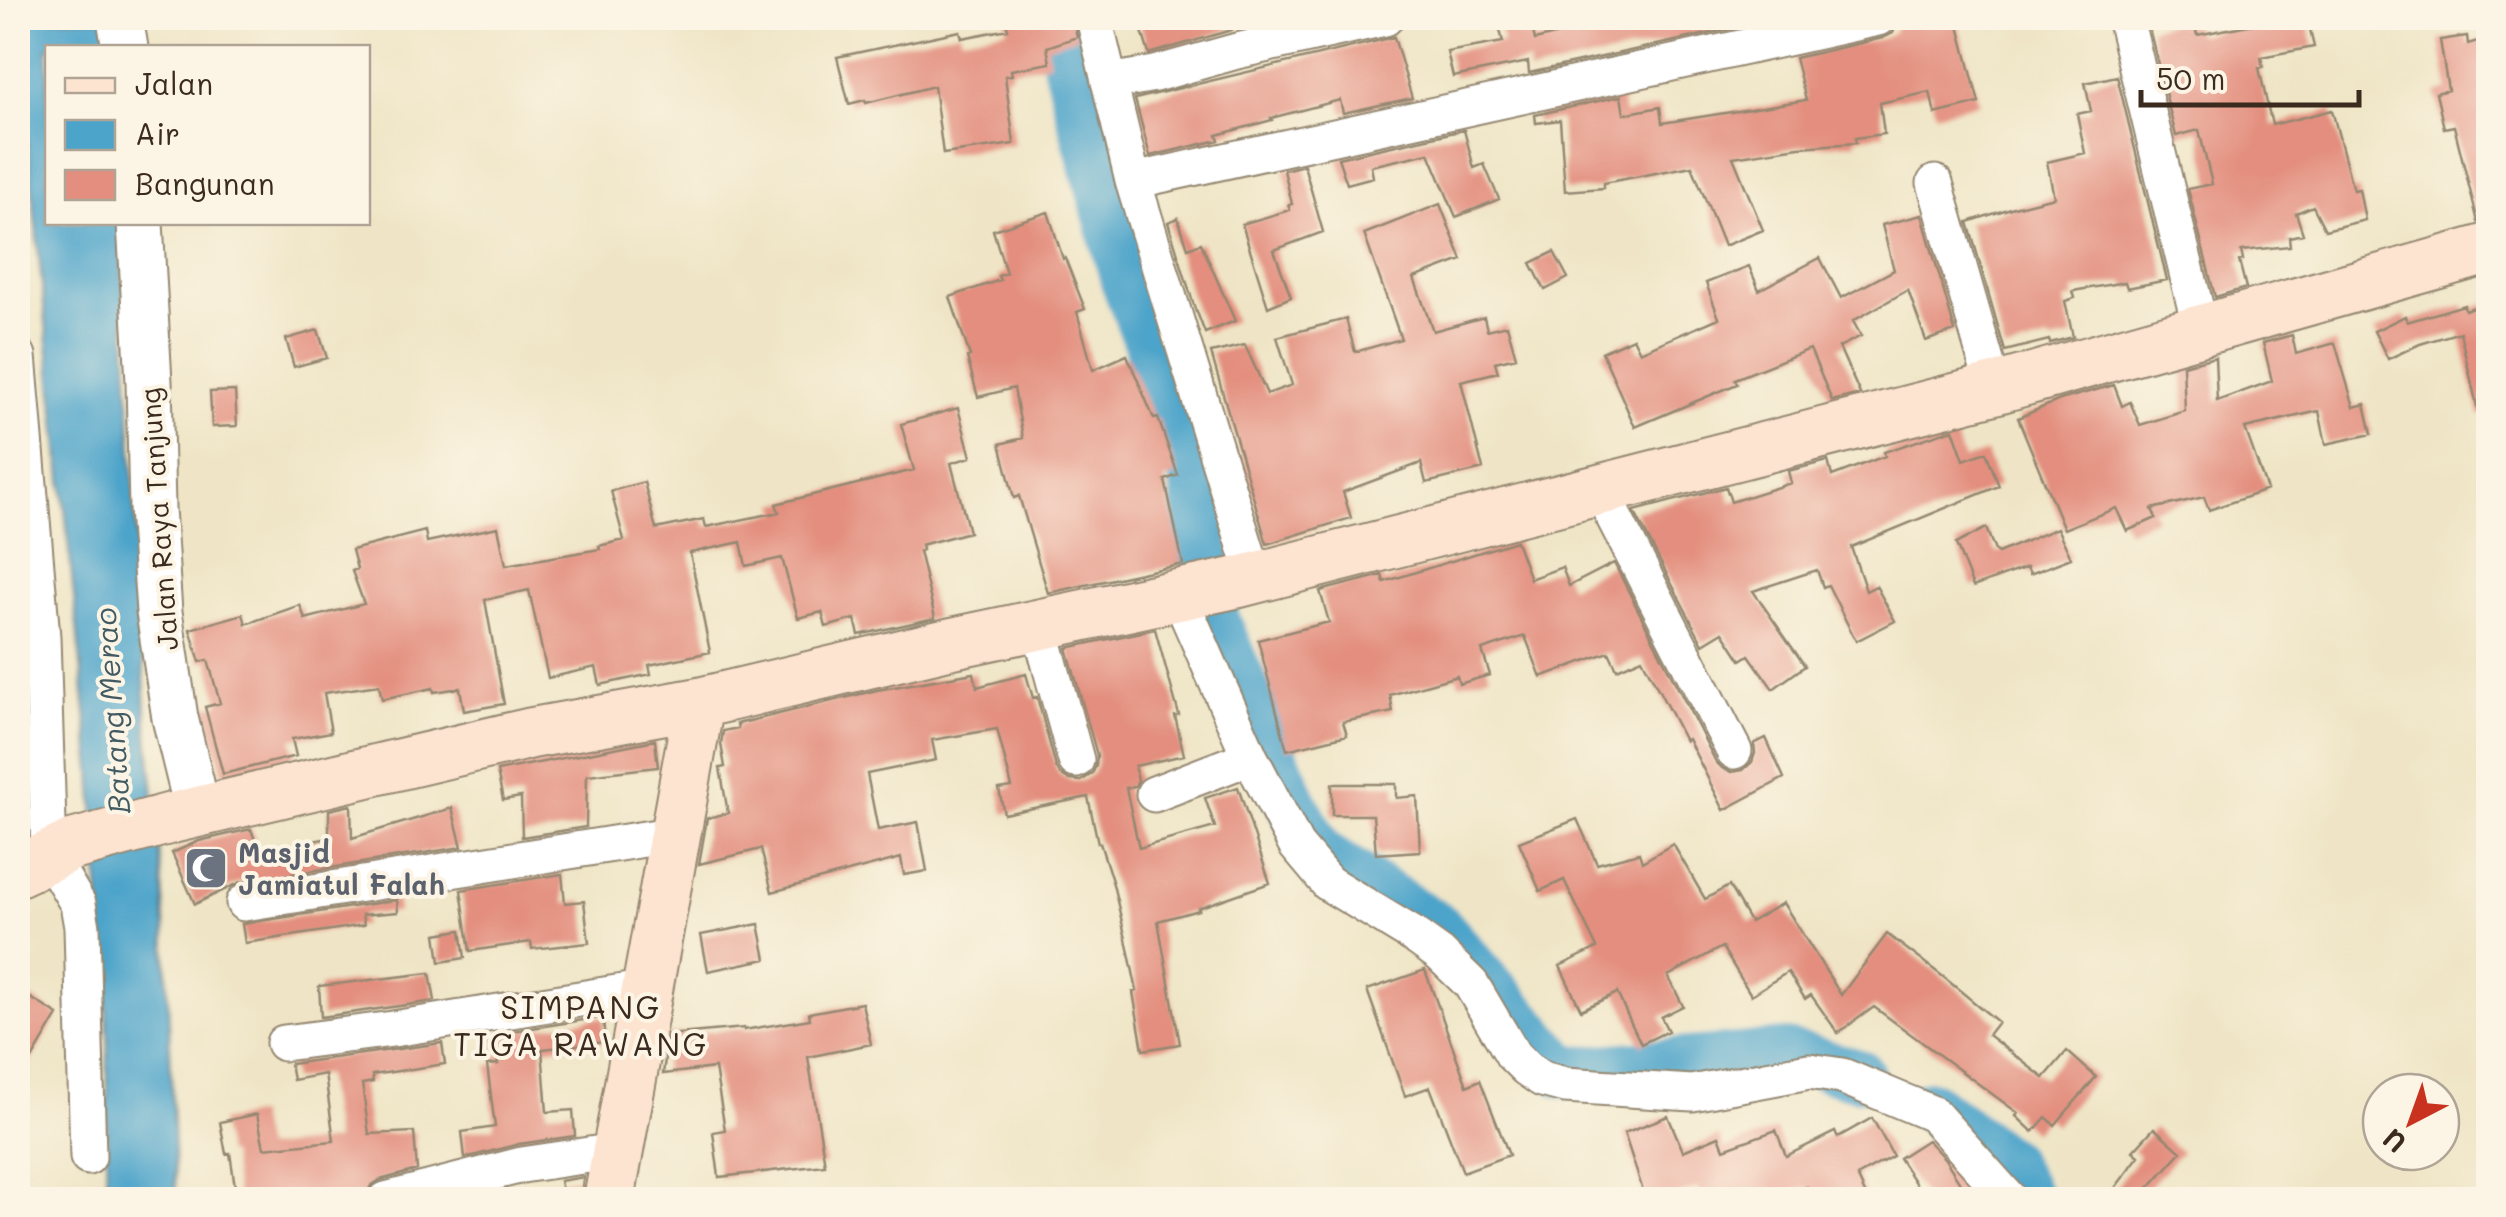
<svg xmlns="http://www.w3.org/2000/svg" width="2506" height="1217" font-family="Mali,sans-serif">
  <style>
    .water { fill: #4da4ca; stroke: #446774; stroke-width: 2.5 }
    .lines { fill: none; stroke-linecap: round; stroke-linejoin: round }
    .river { stroke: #4da4ca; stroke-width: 52 }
    .building { fill: #e38e7e }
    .minor-casing { stroke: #958872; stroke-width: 39 }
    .tertiary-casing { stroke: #958872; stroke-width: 49 }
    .secondary-casing { stroke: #958872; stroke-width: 54 }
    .minor { stroke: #fff; stroke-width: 35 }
    .tertiary { stroke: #fff; stroke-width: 45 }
    .secondary { stroke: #fde4d1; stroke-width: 50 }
    .labels { text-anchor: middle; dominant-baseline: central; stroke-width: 8; stroke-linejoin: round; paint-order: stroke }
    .street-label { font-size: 28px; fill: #3b2a1e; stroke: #fcf5e5 }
    .worship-label { font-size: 28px; font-weight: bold; fill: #5b616d; stroke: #fcf5e5; text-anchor: start }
    .water-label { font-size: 30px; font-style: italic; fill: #425b63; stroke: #fcf5e5 }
    .quarter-label { font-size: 32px; letter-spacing: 2.5px; fill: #3b2a1e; stroke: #fcf5e5 }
  </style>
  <rect width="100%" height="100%" fill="#fcf5e5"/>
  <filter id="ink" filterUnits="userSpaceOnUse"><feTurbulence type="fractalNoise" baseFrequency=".01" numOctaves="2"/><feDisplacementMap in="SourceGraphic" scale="20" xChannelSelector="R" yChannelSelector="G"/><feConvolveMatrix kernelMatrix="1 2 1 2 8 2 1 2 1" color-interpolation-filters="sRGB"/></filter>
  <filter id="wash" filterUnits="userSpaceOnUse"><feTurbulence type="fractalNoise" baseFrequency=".0048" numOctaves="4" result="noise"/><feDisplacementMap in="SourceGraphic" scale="40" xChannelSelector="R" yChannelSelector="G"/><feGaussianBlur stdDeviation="2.25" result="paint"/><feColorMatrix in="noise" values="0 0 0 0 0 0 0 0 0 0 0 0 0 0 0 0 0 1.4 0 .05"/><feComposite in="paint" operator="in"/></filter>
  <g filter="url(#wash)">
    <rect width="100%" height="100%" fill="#efe5c6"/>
    <path class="water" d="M18 18H106L111 47 48 48V222L120 223 146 713 164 898 176 1199H106L108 1035 92 771 18 52Z"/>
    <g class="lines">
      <path class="river" d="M1056 18 1126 280 1191 451 1214 620 1292 803 1318 853 1439 929 1565 1073 1787 1055 1859 1075
        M1929 1106 2005 1161 2027 1200"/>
    </g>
    <g id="blocks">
      <path class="building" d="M1005 18H1073L1077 37 1047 47 1050 63 1011 70 1012 75 1005 76 1014 144 943 154 934 86 866 103 865 100 849 104 837 57 960 31 962 38 1008 29Z
        M1138 18H1228L1232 30 1149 54Z
        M1497 18H1530L1535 40 1578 29 1579 33 1641 18H1747L1748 25 1529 73 1528 62 1453 77 1447 52 1503 42Z
        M1905 18H1957L1979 103 1935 114 1930 92 1880 103 1884 134 1855 138 1856 143 1799 147 1733 157 1763 230 1724 246 1692 166 1604 183V188L1565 191 1560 120 1536 123 1535 115 1621 96 1624 114 1660 107 1662 123 1806 100 1795 58 1883 38 1893 33 1899 19Z
        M2193 18 2197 35 2259 23V21L2275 18H2307L2314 47 2261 57 2263 67 2259 68 2272 125 2332 110 2353 190 2359 189 2365 220 2325 230 2313 206 2296 213 2303 234 2289 237 2290 246 2241 251 2243 260 2239 261 2246 288 2215 297 2188 189 2212 184 2199 130 2176 136 2149 28Z
        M2467 36 2468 44 2488 38V221L2478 222 2454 126 2444 128 2436 93 2448 90 2440 40Z
        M1394 37 1412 98 1343 113 1340 100 1271 118 1272 120 1217 135 1219 140 1150 156 1135 99Z
        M2117 76 2167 280 2127 288 2125 282 2073 291 2075 298 2065 301 2073 337 2050 343 2049 340 2005 351 1968 222 2014 207 2054 197 2047 162 2085 153 2077 114 2091 111 2085 83Z
        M1464 130 1474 168 1484 164 1499 199 1456 217 1429 153 1371 166 1373 177 1347 184 1338 158Z
        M1304 165 1323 232 1274 250 1291 297 1268 307 1242 224 1290 210 1288 205 1292 204 1284 170Z
        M1440 204 1462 260 1414 278 1433 331 1484 317 1487 330 1507 325 1516 357 1495 362 1498 372 1461 381 1483 469 1426 483 1421 463 1343 492 1351 518 1267 544 1211 353 1245 345 1267 394 1292 385 1277 337 1346 319 1355 352 1401 339 1364 234Z
        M1048 212 1063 259 1065 258 1085 309 1077 312 1093 370 1127 355 1154 419 1158 418 1178 475 1165 480 1183 564 1048 593 1019 496 1014 498 1000 444 1023 438 1014 388 978 397 967 357 970 356 950 297 1000 280 998 276 1006 273 993 230Z
        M1922 215 1955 331 1926 341 1908 290 1853 321 1861 336 1839 347 1860 394 1832 401 1810 349 1735 379 1737 384 1635 427 1602 352 1633 338 1640 352 1719 318 1706 283 1749 266 1759 290 1820 258 1841 298 1894 270 1882 225Z
        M1178 218 1188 248 1201 243 1235 321 1205 333 1197 312H1196L1168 222Z
        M1554 252 1568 278 1545 290 1531 263Z
        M2488 303V414L2479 415 2460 332 2420 344 2388 359 2374 331 2405 316 2407 322 2464 305 2465 310Z
        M318 330 327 358 294 367 286 339Z
        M2292 335 2296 354 2335 343 2354 407 2365 404 2372 434 2326 444 2319 411 2245 428 2267 490 2209 510 2204 497 2152 509 2156 518 2127 531 2116 508 2064 529 2018 418 2060 400 2114 385 2122 406 2130 402 2140 425 2185 411 2183 365 2215 357 2217 401 2272 381 2263 343Z
        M235 391 237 426 212 427 210 392Z
        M958 408 971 457 951 463 969 532 921 545 922 550 919 551 935 618 859 635 855 619 826 627 822 612 798 618 782 558 746 566 741 542 690 553 710 652 649 665 651 674 600 685 596 667 548 678 529 590 485 600 504 704 464 711 460 688 434 692 433 688 382 699 379 685 324 693 331 732 292 739 296 756 223 774 205 707 220 703 208 660 200 662 190 629 243 614 246 624 300 605 305 619 364 604 352 571 357 569 352 550 425 531 427 542 498 527 506 565 600 549 599 546 624 540 611 491 644 482 656 529 704 519 706 527 779 512 776 504 914 470 901 424Z
        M1953 429 1964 460 1986 452 1999 486 1851 547 1866 591 1876 586 1895 621 1856 641 1828 585 1823 587 1817 570 1753 591 1805 666 1773 689 1749 655 1741 660 1723 632 1703 644 1634 511 1726 487 1731 502 1791 483 1788 471 1828 461 1832 476 1885 456 1884 452Z
        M1986 528 1995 551 1998 553 2057 528 2071 558 2030 574 2027 567 1973 587 1956 544Z
        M1516 541 1530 579 1562 567 1569 586 1614 563 1716 762 1722 768 1732 772 1743 770 1752 762 1755 753 1754 744 1766 738 1784 778 1724 810 1688 739 1685 741 1642 658 1617 669 1609 652 1541 677 1525 636 1482 650 1490 675 1459 684 1457 676 1390 695 1393 712 1343 722 1347 735 1287 750 1258 640 1329 622 1320 591 1382 575 1384 582Z
        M1155 629 1179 715 1175 716 1184 755 1135 766 1138 780 1135 786 1126 788 1139 848 1215 827 1205 798 1238 787 1270 883 1198 908 1199 910 1158 921 1180 1044 1143 1050 1133 992 1137 991 1126 939 1113 884 1100 843H1098L1088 797 1004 814 999 789 1012 787 997 729 932 740 936 760 867 774 878 830 918 822 927 871 904 875 901 858 772 892 761 849 699 864 707 818 728 813 720 768 725 767 721 744 723 731 738 728 737 724 877 690 974 673 977 687 1026 674 1033 698 1037 697 1056 767 1060 774 1070 780 1081 781 1092 774 1096 766 1097 755 1067 648Z
        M655 740 658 767 587 775 586 827 522 837 521 797 503 800 497 771Z
        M1332 784H1396V798L1417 796 1420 851 1376 854 1373 815H1332Z
        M351 805 352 838 452 808 462 847 241 882 195 904 172 853 199 841 251 829 259 851 329 838V810Z
        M1577 819 1597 864 1639 853 1642 862 1673 844 1705 899 1729 886 1750 922 1783 903 1841 995 1887 934 1941 975 1998 1022 1988 1035 2044 1078 2067 1051 2096 1077 2055 1125 2046 1117 2033 1132 2016 1116 2018 1113 1874 1007 1838 1033 1811 995 1805 999 1788 972 1751 995 1722 947 1668 976 1683 1006 1661 1017 1668 1031 1641 1044 1617 993 1581 1010 1560 966 1597 948 1564 880 1540 891 1519 842Z
        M562 874 565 903 584 901 589 943 532 949 531 942 470 951 461 890Z
        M397 900 398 912 362 915 364 925 245 943 242 924Z
        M759 924 766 959 708 971 701 935Z
        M461 930 465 958 440 962 436 934Z
        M1425 970 1467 1086 1480 1080 1509 1155 1463 1172 1430 1087 1405 1096 1367 990Z
        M430 973 435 1001 321 1017 319 986Z
        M18 990 58 1015 18 1083Z
        M862 1003 871 1044 808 1057 825 1165 719 1177 713 1132 725 1130 715 1068 663 1074 668 1035 744 1028V1030L810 1019 809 1013Z
        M603 1017 605 1042 542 1049 547 1112 573 1110 575 1136 519 1144 465 1158 462 1132 495 1127 487 1065 498 1064 494 1034Z
        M442 1043 445 1064 372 1075 373 1082 362 1084 369 1134 414 1132 417 1170 380 1180 371 1186 366 1194 319 1200H296V1196L270 1200H237L230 1153 226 1154 220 1122 257 1114 264 1148 334 1141 325 1074 293 1080 290 1064Z
        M1668 1116 1683 1151 1719 1136 1724 1149 1776 1130 1786 1156 1835 1132 1838 1137 1872 1118 1893 1156 1857 1176 1868 1200H1813L1807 1187 1774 1200H1703L1698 1188 1665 1200H1646L1624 1133Z
        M2154 1128 2181 1152 2138 1200H2106L2139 1156 2133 1151Z
        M1927 1140 1945 1159 1964 1189 1947 1200H1926L1899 1158Z
        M584 1177 580 1200H564L560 1181Z"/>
    </g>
  </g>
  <g filter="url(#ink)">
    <use href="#blocks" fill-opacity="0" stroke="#958872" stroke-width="2.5"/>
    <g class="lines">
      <g class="minor-casing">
        <path id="minor" d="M1094 18 1133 181 1255 578
          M2125 18 2201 330
          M1109 82 1155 74 1237 51 1385 18
          M1133 181 1878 18
          M1935 183 1994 389
          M18 356 42 637 49 855 78 904 82 927 88 1157
          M1600 490 1734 751
          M1179 596 1250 757 1296 845 1328 883 1412 934 1440 954 1471 984 1513 1055 1526 1068 1542 1079 1565 1085 1692 1093 1809 1071 1842 1076 1933 1114 2010 1200
          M1039 625 1076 760
          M1154 794 1250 757
          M244 903 676 834
          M284 1043 393 1029 648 988
          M386 1200 522 1165 616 1151"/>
      </g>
      <g class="tertiary-casing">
        <path id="tertiary" d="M120 18 125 48
          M140 222 149 382 152 508 159 612 175 718 198 812"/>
      </g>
      <g class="secondary-casing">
        <path id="secondary" d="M18 871 72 845 172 818 532 733 699 703 948 644 1239 582 1994 389 2488 249
          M609 1200 699 703"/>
      </g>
      <use href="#minor" class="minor"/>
      <use href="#tertiary" class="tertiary"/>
      <use href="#secondary" class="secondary"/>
    </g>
  </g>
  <defs>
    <g id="mosque-square" transform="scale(2.25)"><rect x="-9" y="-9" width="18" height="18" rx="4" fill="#6b7280" stroke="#fcf5e5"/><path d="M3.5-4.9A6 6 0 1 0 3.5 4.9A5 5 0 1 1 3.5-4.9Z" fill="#fff"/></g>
  </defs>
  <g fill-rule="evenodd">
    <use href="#mosque-square" x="206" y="868"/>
  </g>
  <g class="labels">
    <g class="street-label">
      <text transform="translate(158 519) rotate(-94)">Jalan Raya Tanjung</text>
    </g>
    <g class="worship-label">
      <text x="238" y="852">Masjid<tspan x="238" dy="32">Jamiatul Falah</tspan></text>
    </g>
    <g class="water-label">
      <text transform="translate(111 711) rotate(-94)">Batang Merao</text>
    </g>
    <g class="quarter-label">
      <text x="581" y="1006">SIMPANG<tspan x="581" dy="37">TIGA RAWANG</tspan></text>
    </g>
  </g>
  <rect width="2506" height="1217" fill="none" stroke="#fcf5e5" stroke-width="60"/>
  <rect x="45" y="45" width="325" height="180" fill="#fcf5e5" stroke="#afa495" stroke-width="2.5"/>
  <rect x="65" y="78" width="50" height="15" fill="#fde4d1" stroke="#afa495" stroke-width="2.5"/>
  <text x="135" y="95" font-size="30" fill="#3b2a1e">Jalan</text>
  <rect x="65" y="120" width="50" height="30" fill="#4da4ca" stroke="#afa495" stroke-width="2.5"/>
  <text x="135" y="145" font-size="30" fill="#3b2a1e">Air</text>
  <rect x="65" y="170" width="50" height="30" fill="#e38e7e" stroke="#afa495" stroke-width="2.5"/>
  <text x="135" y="195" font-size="30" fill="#3b2a1e">Bangunan</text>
  <g transform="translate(2411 1122) rotate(221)"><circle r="48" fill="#fcf5e5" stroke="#afa495" stroke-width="2.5"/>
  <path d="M0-8L18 38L0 25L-18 38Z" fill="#c8321e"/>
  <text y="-15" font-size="28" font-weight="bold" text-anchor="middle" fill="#3b2a1e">U</text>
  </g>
  <path d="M2141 90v15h218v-15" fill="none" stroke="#3b2a1e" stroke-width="5"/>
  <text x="2156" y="90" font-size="30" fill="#3b2a1e" stroke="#fcf5e5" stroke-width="8" paint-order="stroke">50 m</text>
</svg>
